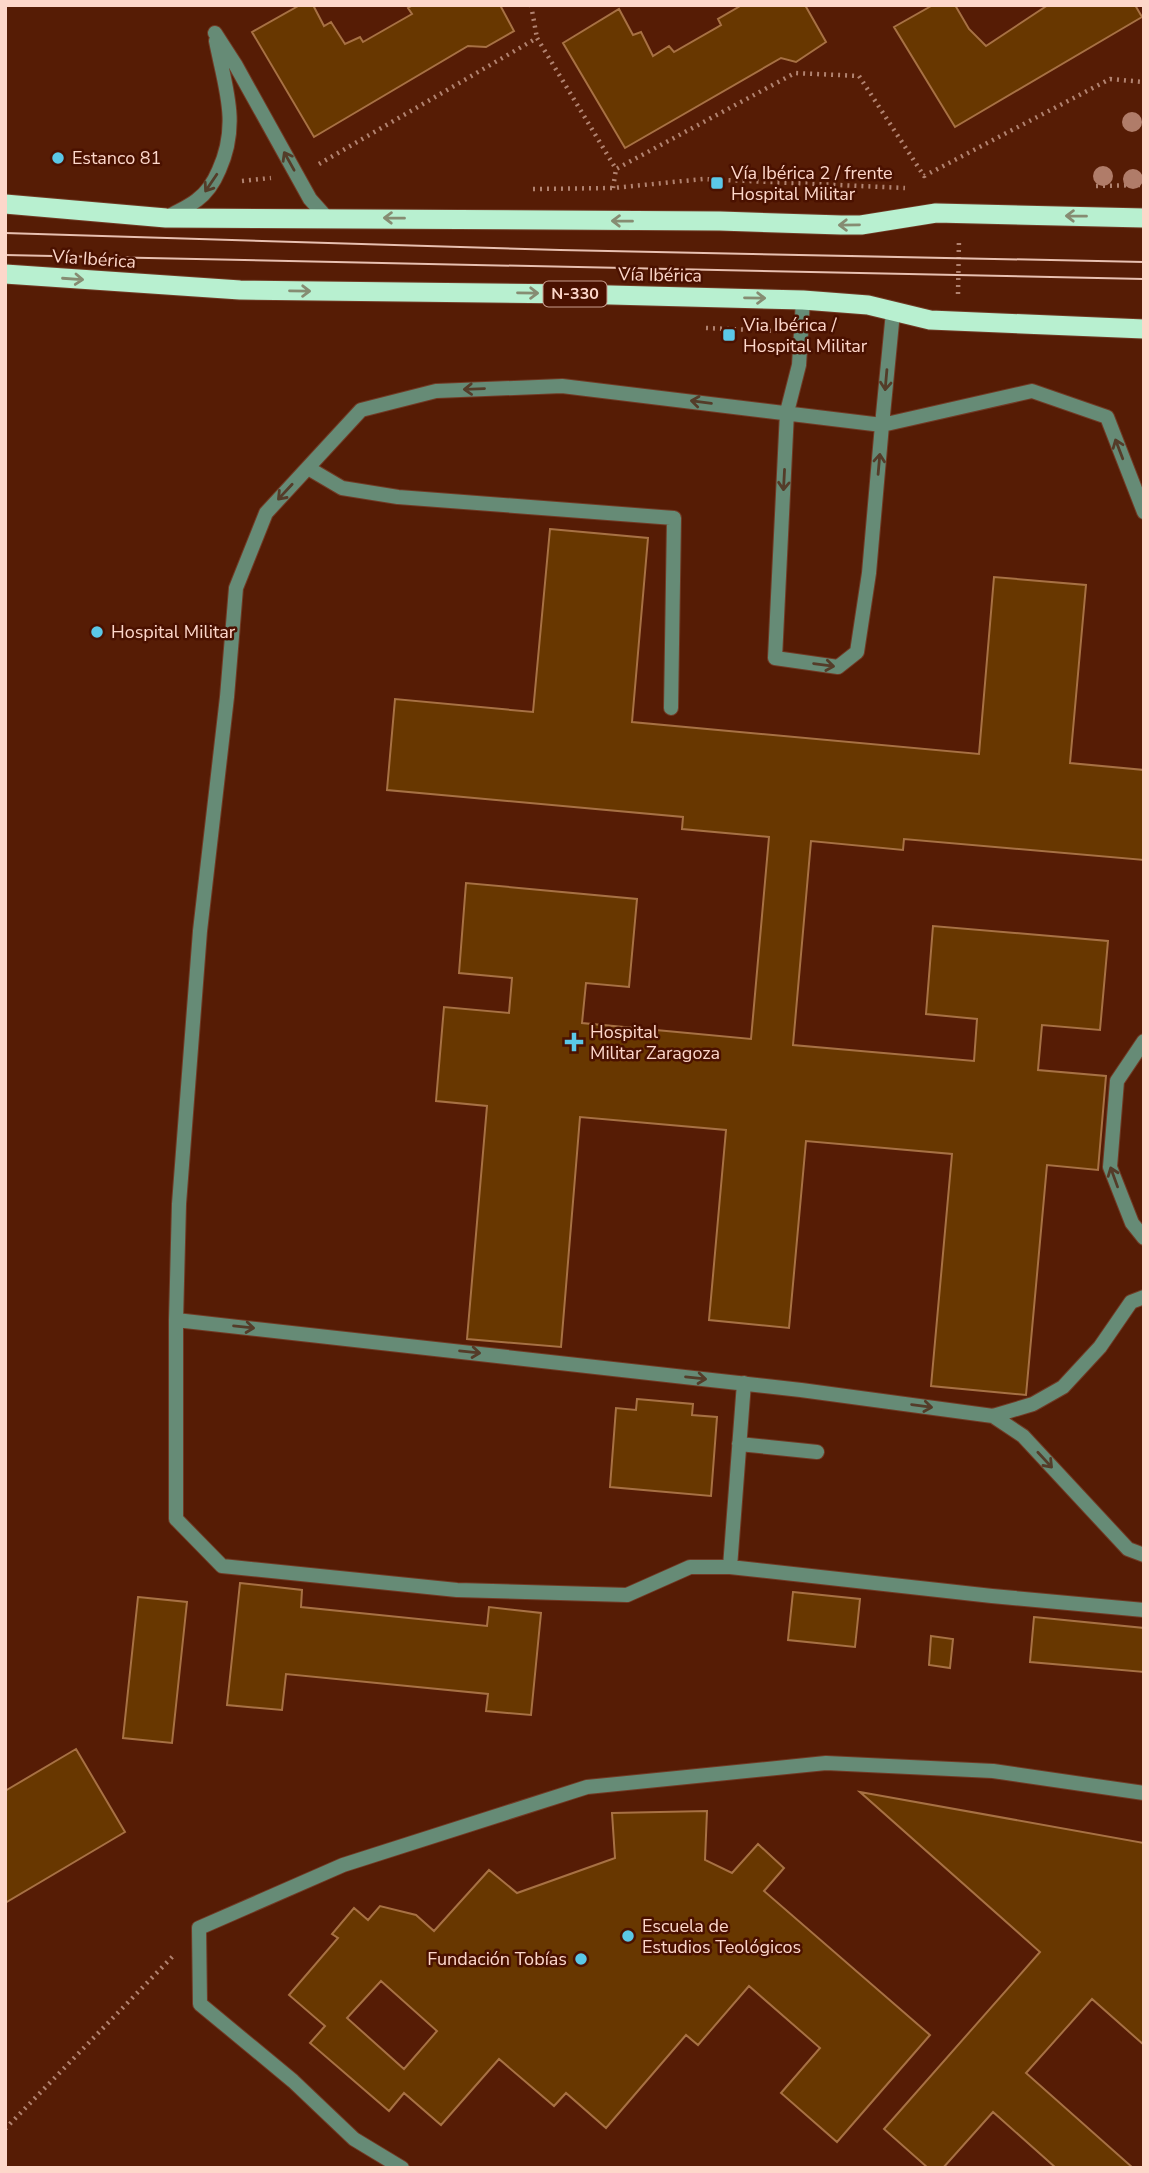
<svg xmlns="http://www.w3.org/2000/svg" width="1149" height="2173" font-family="'Nunito Sans',sans-serif">
  <style>
    .building { fill: #683700; stroke: #a77144; stroke-width: 2; fill-rule: evenodd }
    .lines { fill: none; stroke-linecap: round; stroke-linejoin: round }
    .service-casing { stroke: #713a25; stroke-width: 16 }
    .trunk-casing { stroke: #713a25; stroke-width: 21 }
    .path { stroke: #b18270; stroke-width: 4.5; stroke-dasharray: 2 5; stroke-linecap: butt }
    .service { stroke: #668b76; stroke-width: 14 }
    .trunk { stroke: #b8f0d0; stroke-width: 19 }
    .tram { stroke: #e8c0b1; stroke-width: 2 }
    .tree { fill: #b07c69 }
    .oneway { stroke: #543c29 }
    .oneway2 { stroke: #868c72 }
    .poi-dot { fill: #5bc8e7; stroke: #4a1100; stroke-width: 2.5 }
    .labels { text-anchor: middle; dominant-baseline: central; stroke-width: 5; stroke-linejoin: round; paint-order: stroke }
    .shield { fill: #4a1100; stroke: #c79c8d; stroke-width: 2 }
    .shield-label { font-size: 16px; font-weight: bold; fill: #fdd7ca }
    .poi-label { font-size: 18px; fill: #fdd7ca; stroke: #4a1100; text-anchor: start }
    .street-label { font-size: 18px; fill: #fdd7ca; stroke: #4a1100 }
  </style>
  <rect width="100%" height="100%" fill="#561c05"/>
  <path class="building" d="M300 5H313L324 26 331 22 345 44 360 37 363 42 412 14 408 8 413 5H500L514 31 486 47 468 46 314 137 252 32Z
    M742 5H805L826 42 796 62 781 58 625 148 563 43 619 9 633 35 641 32 653 56 669 46 674 52 721 25 718 19Z
    M933 5H955L969 29 986 46 1048 5H1135L1142 17 955 127 894 27Z
    M550 529 648 538 632 722 979 754 994 577 1086 585 1070 763 1144 770V860L904 839 903 850 811 841 793 1045 974 1061 977 1019 926 1014 933 926 1108 941 1100 1030 1042 1025 1038 1070 1106 1076 1098 1170 1047 1165 1026 1395 931 1386 952 1154 806 1141 789 1328 709 1320 726 1130 580 1117 561 1347 467 1339 487 1106 436 1101 444 1007 509 1013 512 978 459 973 466 883 637 899 629 987 586 983 582 1023 751 1039 769 837 682 829 683 817 387 790 395 699 533 712Z
    M637 1399 693 1404 692 1415 717 1417 711 1496 610 1487 616 1408 636 1410Z
    M240 1583 302 1590 301 1607 487 1626 489 1607 541 1613 531 1715 486 1711 488 1694 286 1674 282 1710 227 1705Z
    M793 1592 860 1599 855 1647 788 1640Z
    M138 1597 187 1602 172 1743 123 1738Z
    M1034 1617 1144 1628V1672L1030 1662Z
    M931 1636 953 1639 950 1668 929 1665Z
    M76 1749 125 1832 5 1903V1791Z
    M860 1792 1144 1843V2045L1092 1999 1026 2073 1133 2168H1056L993 2112 943 2168H928L884 2129 1040 1952Z
    M707 1811 705 1860 732 1873 758 1844 784 1868 764 1891 930 2035 837 2142 781 2093 820 2048 749 1986 698 2045 686 2035 606 2128 566 2093 554 2106 499 2059 441 2125 404 2093 389 2111 310 2043 325 2026 289 1995 338 1938 332 1934 354 1908 368 1920 380 1906 416 1915 434 1931 489 1870 517 1893 615 1858 612 1813ZM381 1981 437 2031 404 2069 347 2018Z"/>
  <g class="lines">
    <g class="service-casing">
      <path id="service" d="M215 33 235 64 310 199 327 218
        M168 217C178 211 188 207 197 200 208 192 214 182 219 170 240 124 225 87 216 41
        M803 300 799 365 787 412 775 658 838 667 857 652 869 573 882 425 1032 391 1107 417 1144 512
        M893 312 882 425 562 386 436 391 361 410 266 513 236 588 227 697 200 931 179 1204 176 1320V1519L222 1566 457 1590 627 1595 690 1567H730L992 1596 1144 1610
        M308 468 342 488 398 497 674 518 671 708
        M1144 1041 1117 1081 1110 1167 1132 1223 1144 1238
        M176 1320 801 1390 993 1416 1033 1404 1063 1387 1100 1347 1131 1302 1144 1297
        M993 1416 1023 1436 1128 1549 1144 1555
        M739 1444 817 1452
        M730 1567 744 1383
        M402 2168 354 2139 293 2081 200 2004 199 1928 343 1865 587 1787 826 1763 993 1771 1144 1793"/>
    </g>
    <g class="trunk-casing">
      <path id="trunk" d="M5 204 166 218 720 221 841 225H861L936 213 1144 218
        M5 274 240 290 573 294 803 300 868 305 930 320 1144 329"/>
    </g>
    <path class="path" d="M531 5 537 38
      M319 164 537 38 616 169 795 73 859 76 924 176 1110 79 1144 82
      M242 181 271 178
      M1096 186 1144 185
      M613 188 616 169
      M533 189 613 188 703 179 905 188
      M958 294 959 239
      M706 328 777 331
      M5 2129 175 1954"/>
    <use href="#service" class="service"/>
    <use href="#trunk" class="trunk"/>
    <path class="tram" d="M5 233 560 250 1144 262
      M5 255 1144 279"/>
  </g>
  <g class="tree">
    <circle cx="1132" cy="122" r="10"/>
    <circle cx="1103" cy="176" r="10"/>
    <circle cx="1133" cy="179" r="10"/>
  </g>
  <defs><path id="oneway-shaft" d="M-6 0H5M1.5-3L5.5 0L1.5 3" fill="none" stroke-width="1.6" stroke-linecap="round" stroke-linejoin="round" transform="scale(1.75)"/></defs>
  <g class="oneway">
    <use href="#oneway-shaft" transform="translate(289 161) rotate(-119)"/>
    <use href="#oneway-shaft" transform="translate(211 183) rotate(124)"/>
    <use href="#oneway-shaft" transform="translate(886 380) rotate(95)"/>
    <use href="#oneway-shaft" transform="translate(474 389) rotate(178)"/>
    <use href="#oneway-shaft" transform="translate(701 402) rotate(-173)"/>
    <use href="#oneway-shaft" transform="translate(1119 449) rotate(-111)"/>
    <use href="#oneway-shaft" transform="translate(879 464) rotate(-85)"/>
    <use href="#oneway-shaft" transform="translate(784 480) rotate(93)"/>
    <use href="#oneway-shaft" transform="translate(285 492) rotate(133)"/>
    <use href="#oneway-shaft" transform="translate(824 665) rotate(8)"/>
    <use href="#oneway-shaft" transform="translate(1114 1177) rotate(-110)"/>
    <use href="#oneway-shaft" transform="translate(244 1327) rotate(6)"/>
    <use href="#oneway-shaft" transform="translate(470 1352) rotate(6)"/>
    <use href="#oneway-shaft" transform="translate(696 1378) rotate(6)"/>
    <use href="#oneway-shaft" transform="translate(922 1406) rotate(8)"/>
    <use href="#oneway-shaft" transform="translate(1045 1460) rotate(47)"/>
  </g>
  <g class="oneway2">
    <use href="#oneway-shaft" transform="translate(1076 216) rotate(-179)"/>
    <use href="#oneway-shaft" transform="translate(394 218) rotate(-179)"/>
    <use href="#oneway-shaft" transform="translate(622 221) rotate(-179)"/>
    <use href="#oneway-shaft" transform="translate(849 225) rotate(179)"/>
    <use href="#oneway-shaft" transform="translate(73 279) rotate(4)"/>
    <use href="#oneway-shaft" transform="translate(300 291) rotate(1)"/>
    <use href="#oneway-shaft" transform="translate(528 293) rotate(1)"/>
    <use href="#oneway-shaft" transform="translate(755 298) rotate(1)"/>
  </g>
  <g class="poi-dot">
    <circle cx="58" cy="158" r="7"/>
    <rect x="710" y="176" width="14" height="14" rx="3.5"/>
    <rect x="722" y="328" width="14" height="14" rx="3.5"/>
    <circle cx="97" cy="632" r="7"/>
    <path d="M570.5 1031.5h7v7h7v7h-7v7h-7v-7h-7v-7h7z"/>
    <circle cx="628" cy="1936" r="7"/>
    <circle cx="581" cy="1959" r="7"/>
  </g>
  <g class="labels">
    <rect class="shield" x="543.5" y="281.5" width="63" height="25" rx="5"/>
    <g class="shield-label">
      <text x="575" y="294">N-330</text>
    </g>
    <g class="poi-label">
      <text x="72" y="158">Estanco 81</text>
      <text x="731" y="173">Vía Ibérica 2 / frente<tspan x="731" dy="21">Hospital Militar</tspan></text>
      <text x="743" y="325">Via Ibérica /<tspan x="743" dy="21">Hospital Militar</tspan></text>
      <text x="111" y="632">Hospital Militar</text>
      <text x="590" y="1032">Hospital<tspan x="590" dy="21">Militar Zaragoza</tspan></text>
      <text x="642" y="1926">Escuela de<tspan x="642" dy="21">Estudios Teológicos</tspan></text>
      <text x="567" y="1959" text-anchor="end">Fundación Tobías</text>
    </g>
    <g class="street-label">
      <text transform="translate(94 259) rotate(4)">Vía Ibérica</text>
      <text transform="translate(660 275) rotate(1)">Vía Ibérica</text>
    </g>
  </g>
  <rect width="1149" height="2173" fill="none" stroke="#fdd7ca" stroke-width="14"/>
</svg>
